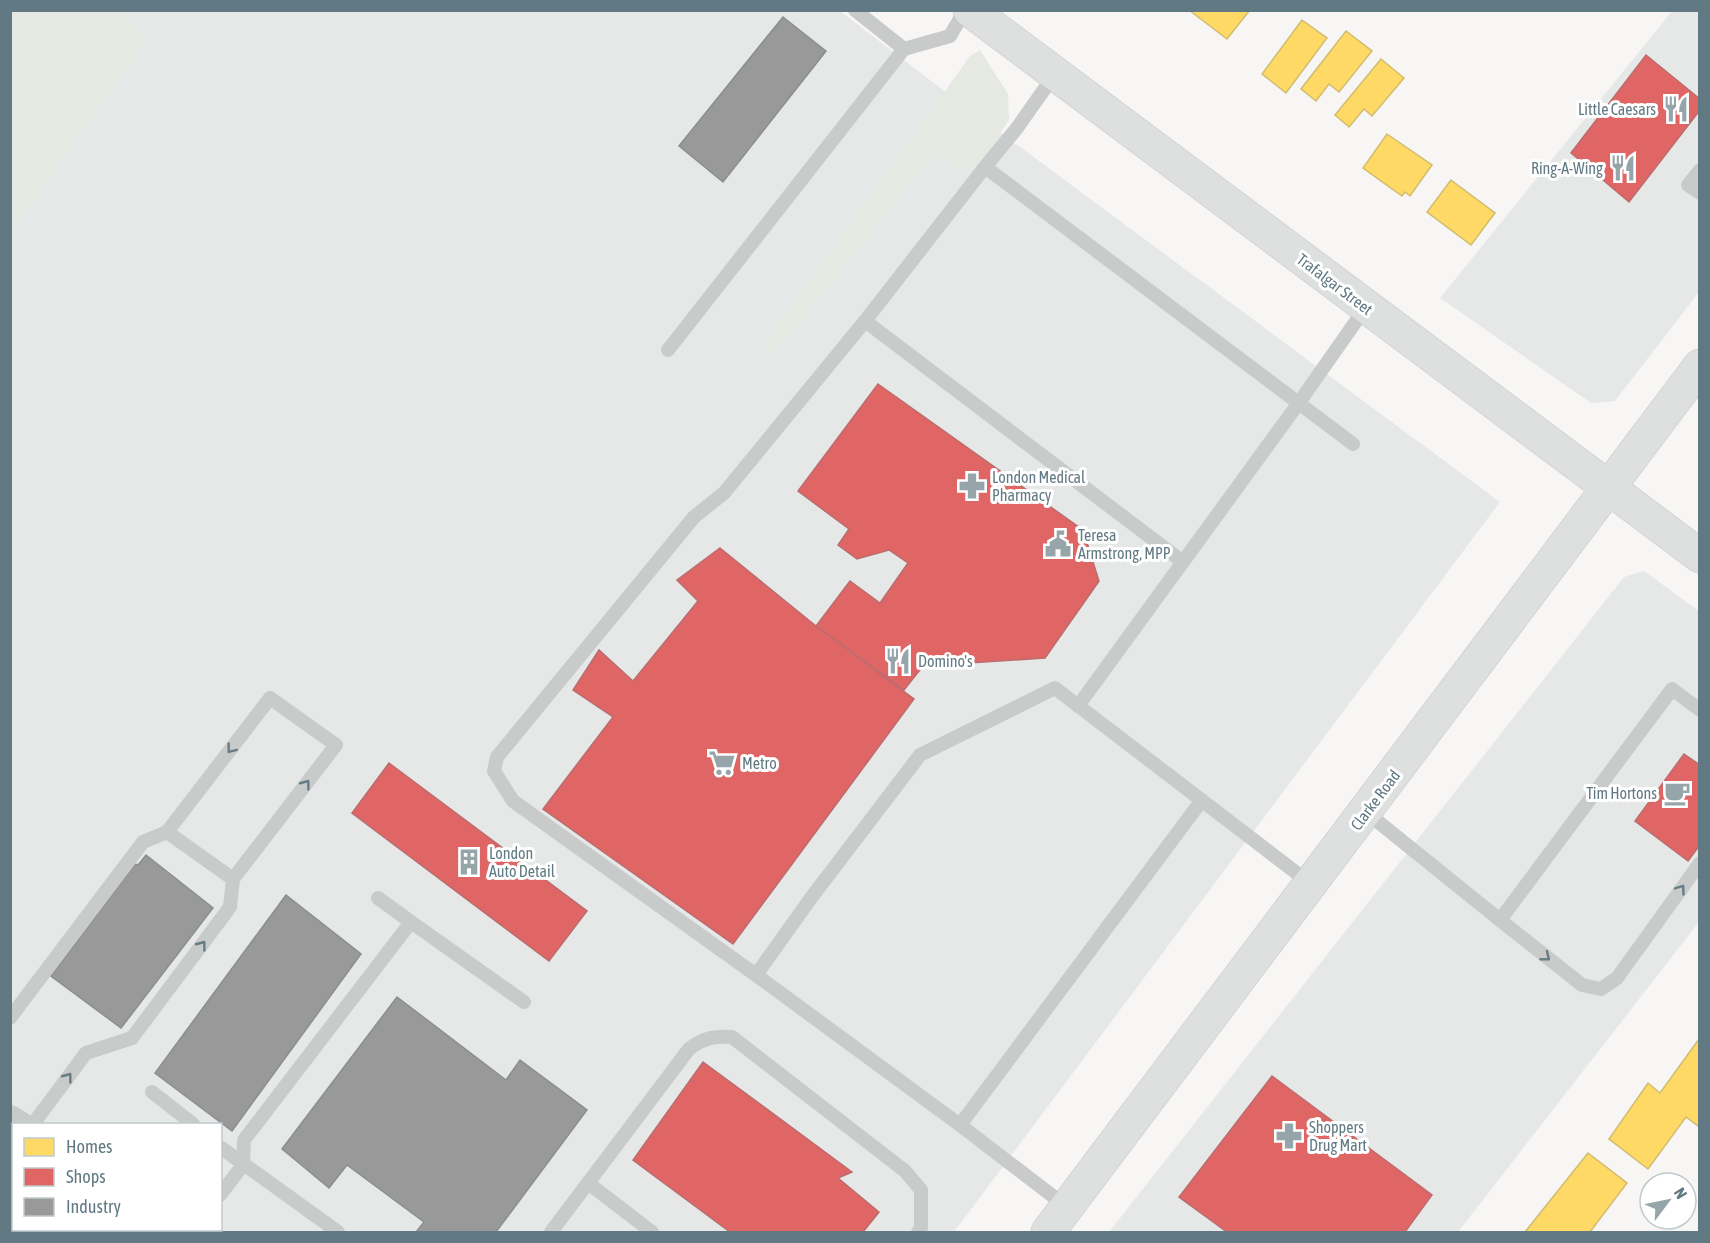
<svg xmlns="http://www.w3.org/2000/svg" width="1710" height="1243" font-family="'Asap Condensed',sans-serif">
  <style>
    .built { fill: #e6e8e8; fill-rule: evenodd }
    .green { fill: #e6e8e2 }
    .homes { fill: #ffd966; stroke: #d0bc6e; stroke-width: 1.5 }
    .shops { fill: #e06666; stroke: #ba6c6e; stroke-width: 1.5 }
    .industry { fill: #999; stroke: #888f92; stroke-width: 1.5 }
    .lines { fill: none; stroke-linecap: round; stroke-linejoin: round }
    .secondary-casing { stroke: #d3d4d5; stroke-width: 35 }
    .service { stroke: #c9cbcb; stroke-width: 14 }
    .minor { stroke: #c9cbcb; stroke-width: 26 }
    .secondary { stroke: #dedfdf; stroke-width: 33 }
    .oneway { stroke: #667d86 }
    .labels { text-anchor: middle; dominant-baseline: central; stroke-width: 6; stroke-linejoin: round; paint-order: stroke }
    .poi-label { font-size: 16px; fill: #617982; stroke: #fff; text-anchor: start }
    .street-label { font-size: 16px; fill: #617982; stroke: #fff }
  </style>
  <rect width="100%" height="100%" fill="#f7f6f5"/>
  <path class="built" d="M10 11H840L947 93 1500 502 954 1232H11ZM14 1124H220V1230H14Z
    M1672 11H1699V292L1615 401 1591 403 1440 298Z
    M1644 571 1699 611V922L1458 1232H1109L1624 577Z"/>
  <path class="green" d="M11 10 113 11 149 37 11 232Z
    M980 50 1008 94 1009 120 979 165 962 170 936 150 773 356 762 347 970 56Z"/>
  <path class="homes" d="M1189 10H1250L1227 39Z
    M1302 20 1327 38 1286 93 1262 74Z
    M1346 31 1372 51 1339 92 1329 84 1316 101 1301 89Z
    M1381 59 1404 78 1372 116 1364 109 1349 127 1335 115Z
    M1387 134 1432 165 1410 196 1405 192 1402 196 1363 168Z
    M1451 180 1495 213 1471 245 1427 212Z
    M1699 1039 1700 1124 1698 1126 1686 1117 1648 1169 1609 1139 1648 1083 1660 1093Z
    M1588 1153 1627 1183 1590 1232H1525Z"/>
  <path class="shops" d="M1646 55 1700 99V110L1629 202 1571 153Z
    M878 384 1083 530 1099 581 1045 658 923 666 904 690 816 626 850 581 880 603 908 563 889 550 857 559 838 545 849 529 798 491Z
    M720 548 816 626 914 699 733 944 543 809 613 717 573 690 599 650 633 681 698 601 677 580Z
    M1684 754 1700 765V845L1688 861 1635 821Z
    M389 763 587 911 549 961 352 813Z
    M703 1062 852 1172 838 1178 879 1212 863 1232H730L633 1160Z
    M1272 1076 1432 1195 1405 1232H1227L1179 1197Z"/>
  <path class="industry" d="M783 17 826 51 723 182 679 146Z
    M146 855 213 908 121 1028 51 976 135 864 138 865Z
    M286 895 361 954 232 1131 155 1073Z
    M397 997 506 1080 520 1060 587 1110 496 1232H416L424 1222 347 1165 329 1188 282 1149Z"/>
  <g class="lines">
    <g class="secondary-casing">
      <path id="secondary" d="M970 10 1700 556
        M1048 1232 1700 366"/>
    </g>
    <path class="service" d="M855 10 904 49 950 36 965 10
      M985 167 1017 128 1055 74
      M1700 170 1688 185 1700 193
      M668 350 904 49
      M1183 562 865 321 985 167 1353 444
      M1078 706 1298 404 1366 307
      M1366 812 1500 920 1672 689 1700 710
      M167 832 233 879
      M378 898 411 922
      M1500 920 1582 985 1601 989 1617 978 1700 863
      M756 975 513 801 494 771 497 757 694 517 724 493 865 321
      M10 1018 143 842 167 832 270 698 336 745 233 879 230 907 132 1038 86 1053 33 1124
      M152 1092 193 1124
      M960 1125 1202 800
      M220 1147 338 1232
      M588 1183 652 1232
      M220 1195 243 1165 244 1140 411 922 524 1002
      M1067 1207 960 1125 756 975 811 898 920 755 1055 688 1311 884
      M78 1232 80 1230
      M192 1232 195 1230
      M551 1232 689 1049C703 1038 714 1036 732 1037L905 1171 921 1190V1228L918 1232"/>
    <path class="minor" d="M10 1118 20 1124
      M162 1230 166 1232"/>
    <use href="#secondary" class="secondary"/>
  </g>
  <defs><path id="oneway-chevron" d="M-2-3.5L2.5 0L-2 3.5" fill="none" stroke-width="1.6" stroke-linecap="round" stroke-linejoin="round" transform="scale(1.5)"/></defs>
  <g class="oneway">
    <use href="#oneway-chevron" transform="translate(231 749) rotate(128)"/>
    <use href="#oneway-chevron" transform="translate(306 784) rotate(-53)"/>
    <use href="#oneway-chevron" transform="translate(1681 889) rotate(-54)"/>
    <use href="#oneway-chevron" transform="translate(202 945) rotate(-53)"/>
    <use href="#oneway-chevron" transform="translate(1546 957) rotate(39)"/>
    <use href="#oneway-chevron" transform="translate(68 1077) rotate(-53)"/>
  </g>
  <defs>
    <g id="restaurant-bare" transform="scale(2.07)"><path d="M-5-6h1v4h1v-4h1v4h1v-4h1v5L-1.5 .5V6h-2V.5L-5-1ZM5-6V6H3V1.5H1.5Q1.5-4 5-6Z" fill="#96a5aa" stroke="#fff" stroke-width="2.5" paint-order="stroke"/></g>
    <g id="pharmacy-bare" transform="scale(2.07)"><path d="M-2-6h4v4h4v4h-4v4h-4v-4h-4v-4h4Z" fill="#96a5aa" stroke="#fff" stroke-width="2.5" paint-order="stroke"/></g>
    <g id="civic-bare" transform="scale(2.07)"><path d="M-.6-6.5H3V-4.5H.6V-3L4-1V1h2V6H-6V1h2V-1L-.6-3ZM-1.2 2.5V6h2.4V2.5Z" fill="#96a5aa" stroke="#fff" stroke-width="2.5" paint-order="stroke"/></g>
    <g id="supermarket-bare" transform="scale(2.07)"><path d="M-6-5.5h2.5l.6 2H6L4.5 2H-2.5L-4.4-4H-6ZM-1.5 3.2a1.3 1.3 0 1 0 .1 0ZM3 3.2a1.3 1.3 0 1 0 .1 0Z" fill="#96a5aa" stroke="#fff" stroke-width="2.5" paint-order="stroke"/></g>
    <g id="cafe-bare" transform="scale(2.07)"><path d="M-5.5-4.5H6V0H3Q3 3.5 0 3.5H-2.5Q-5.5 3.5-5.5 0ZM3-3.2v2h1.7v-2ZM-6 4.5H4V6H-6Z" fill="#96a5aa" stroke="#fff" stroke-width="2.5" paint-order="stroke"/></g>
    <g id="building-bare" transform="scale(2.07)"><path d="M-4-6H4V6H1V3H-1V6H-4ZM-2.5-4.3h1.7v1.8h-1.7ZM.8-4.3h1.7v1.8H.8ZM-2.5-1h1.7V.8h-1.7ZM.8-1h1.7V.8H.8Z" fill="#96a5aa" stroke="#fff" stroke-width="2.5" paint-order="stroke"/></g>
  </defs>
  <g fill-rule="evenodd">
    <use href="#restaurant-bare" x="1676" y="109"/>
    <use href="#restaurant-bare" x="1623" y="168"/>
    <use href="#pharmacy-bare" x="972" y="486"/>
    <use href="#civic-bare" x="1058" y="544"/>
    <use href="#restaurant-bare" x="898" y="661"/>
    <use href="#supermarket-bare" x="722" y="763"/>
    <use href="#cafe-bare" x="1677" y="793"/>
    <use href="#building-bare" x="469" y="862"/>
    <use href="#pharmacy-bare" x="1289" y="1136"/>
  </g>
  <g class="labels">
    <g class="poi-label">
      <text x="1656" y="109" text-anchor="end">Little Caesars</text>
      <text x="1603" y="168" text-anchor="end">Ring-A-Wing</text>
      <text x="992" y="477">London Medical<tspan x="992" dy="18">Pharmacy</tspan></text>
      <text x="1078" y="535">Teresa<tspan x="1078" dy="18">Armstrong, MPP</tspan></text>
      <text x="918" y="661">Domino's</text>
      <text x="742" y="763">Metro</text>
      <text x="1657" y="793" text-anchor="end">Tim Hortons</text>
      <text x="489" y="853">London<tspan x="489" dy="18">Auto Detail</tspan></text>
      <text x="1309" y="1127">Shoppers<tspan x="1309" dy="18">Drug Mart</tspan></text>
    </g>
    <g class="street-label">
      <text transform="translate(1335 284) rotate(37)">Trafalgar Street</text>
      <text transform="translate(1375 800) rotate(-53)">Clarke Road</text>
    </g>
  </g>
  <rect width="1710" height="1243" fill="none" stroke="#617982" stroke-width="24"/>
  <rect x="12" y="1123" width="210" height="108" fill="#ffffff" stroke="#c0c9cd" stroke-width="1.5"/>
  <rect x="24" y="1138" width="30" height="18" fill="#ffd966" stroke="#c0c9cd" stroke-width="1.5"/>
  <text x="66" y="1153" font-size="18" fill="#617982">Homes</text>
  <rect x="24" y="1168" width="30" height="18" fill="#e06666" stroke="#c0c9cd" stroke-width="1.5"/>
  <text x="66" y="1183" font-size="18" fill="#617982">Shops</text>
  <rect x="24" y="1198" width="30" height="18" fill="#999999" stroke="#c0c9cd" stroke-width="1.5"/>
  <text x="66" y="1213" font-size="18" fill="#617982">Industry</text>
  <g transform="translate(1668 1201) rotate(58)"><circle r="28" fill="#ffffff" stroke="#c0c9cd" stroke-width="1.5"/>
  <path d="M0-4.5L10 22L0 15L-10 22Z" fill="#96a5aa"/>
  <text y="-9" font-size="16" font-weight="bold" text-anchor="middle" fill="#617982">N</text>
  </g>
</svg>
